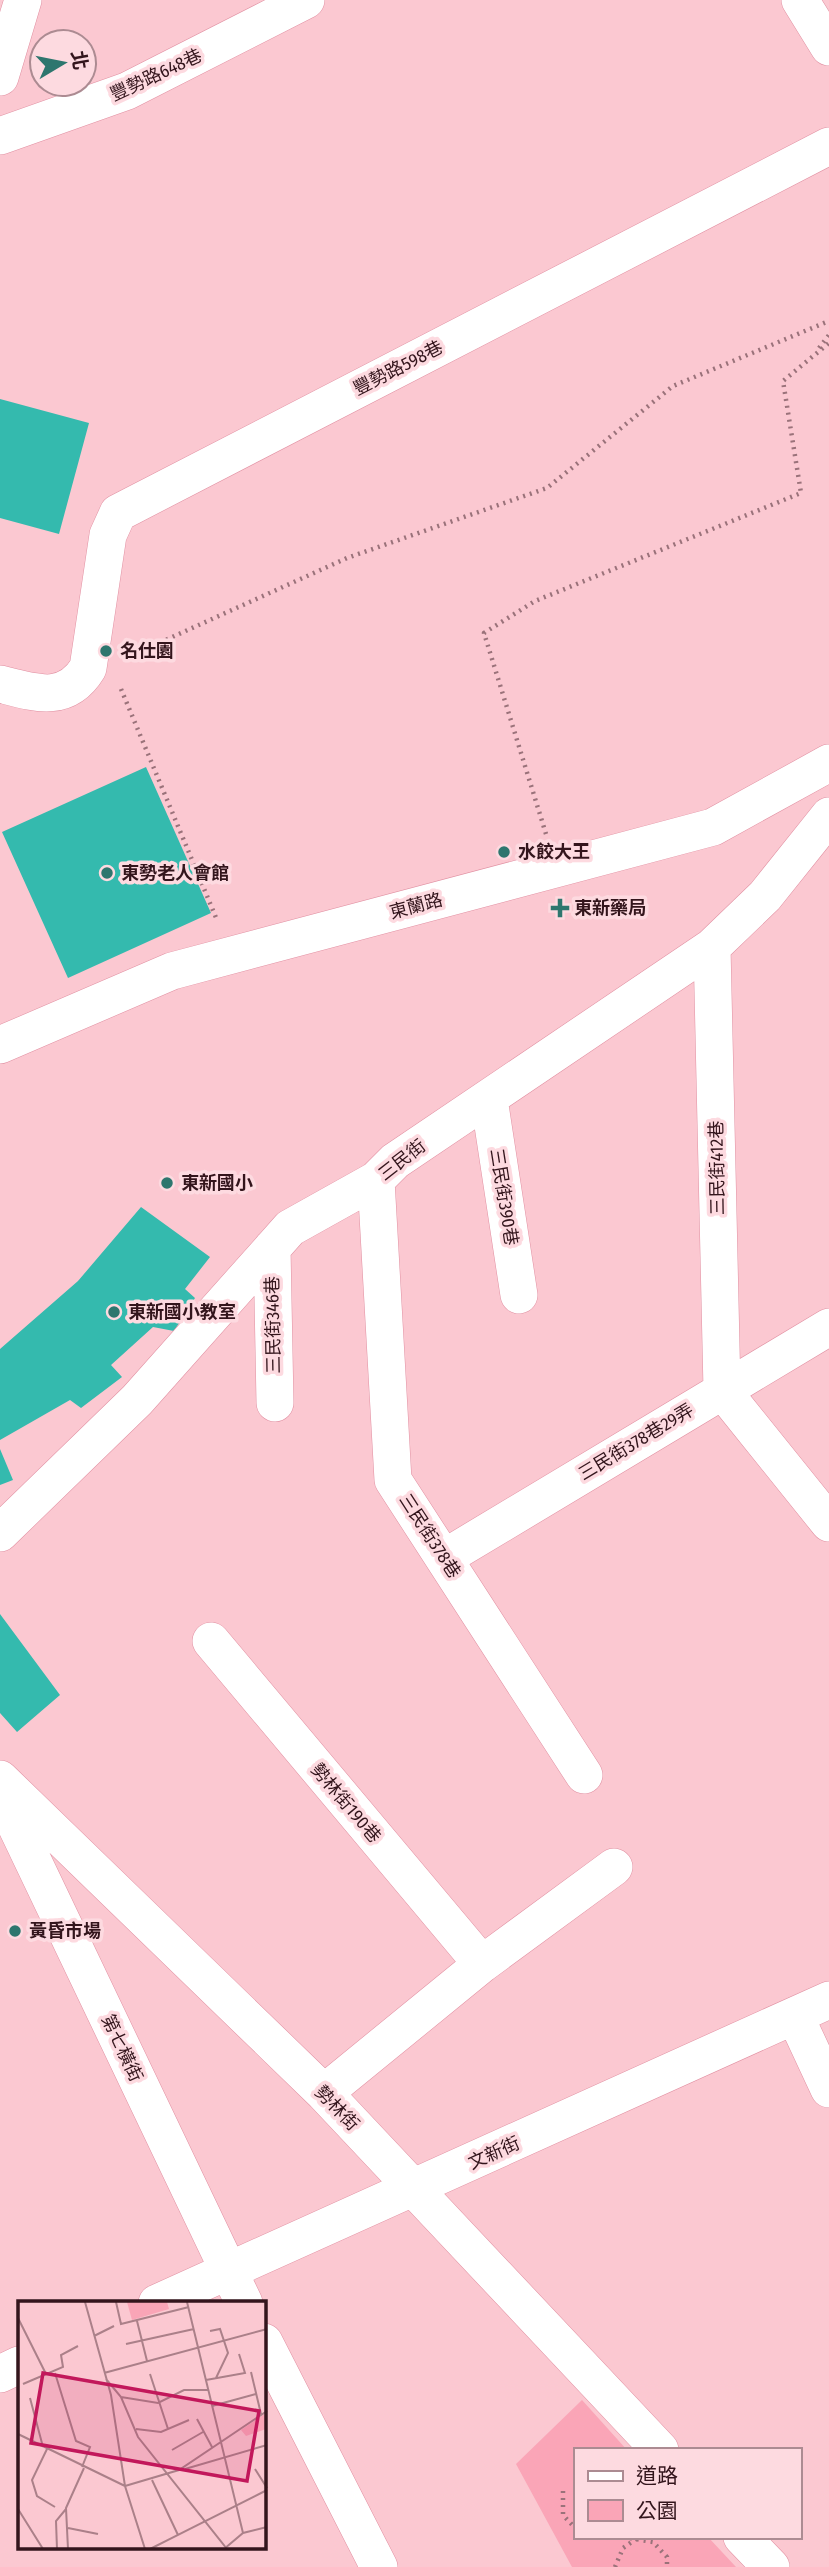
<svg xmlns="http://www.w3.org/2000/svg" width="829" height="2567" font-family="'Fira Sans Condensed','Noto Sans TC',sans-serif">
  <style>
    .green { fill: #faa5b7 }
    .building { fill: #34baae }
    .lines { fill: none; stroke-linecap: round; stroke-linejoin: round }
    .minor-casing { stroke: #e190a2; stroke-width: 38 }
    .path { stroke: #9a727a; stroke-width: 4.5; stroke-dasharray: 2 5; stroke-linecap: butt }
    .minor { stroke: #fff; stroke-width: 37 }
    .poi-dot { fill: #2e766e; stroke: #fddae0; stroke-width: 2.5 }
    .labels { text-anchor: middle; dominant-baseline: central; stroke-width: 7; stroke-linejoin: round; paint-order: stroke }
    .street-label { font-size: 18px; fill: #33151c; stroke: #fddae0 }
    .poi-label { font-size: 18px; font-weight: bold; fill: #33151c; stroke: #fddae0; text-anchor: start }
    .inset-road { fill: none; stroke: #ab8089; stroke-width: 2 }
    .view { fill: #c2185b; fill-opacity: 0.15; stroke: #c2185b; stroke-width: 3.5 }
    .inset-edge { fill: none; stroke: #33151c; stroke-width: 3.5 }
  </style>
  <rect width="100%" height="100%" fill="#fbc8d1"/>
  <path class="green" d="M582 2400 627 2450H575V2537H708L736 2567H572L516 2464Z"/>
  <path class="building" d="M0 399 89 423 59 534 0 518Z
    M146 767 211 913 68 978 2 832Z
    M141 1207 210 1257 185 1289 195 1298 174 1331 153 1327 111 1365 122 1377 81 1408 70 1400 0 1440V1349L78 1281Z
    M0 1449 13 1480 0 1485Z
    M0 1614 60 1695 17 1732 0 1713Z"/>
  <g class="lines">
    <g class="minor-casing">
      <path id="minor" d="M800 0 829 47
        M0 77 23 0
        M0 136 127 91 306 0
        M0 684C35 693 66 704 88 668L108 535 118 513 829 146
        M712 947 722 1390 829 1523
        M0 1045 172 971 713 827 829 763
        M489 1099 519 1295
        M376 1180 393 1480 584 1775
        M272 1248 275 1403
        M0 1533 137 1400 290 1228 376 1180 395 1161 712 947 765 896 829 816
        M444 1558 829 1327
        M211 1641 482 1964
        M0 1779 324 2093 660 2450
        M0 1792 244 2303
        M795 2016 829 2089
        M324 2093 482 1964 614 1867
        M157 2303 829 2000
        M264 2342 379 2567
        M0 2374 19 2365
        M742 2537 771 2567"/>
    </g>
    <path class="path" d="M819 348 829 335
      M128 657 347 558 547 488 673 386 829 321
      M121 689 217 920
      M546 834 484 633 535 601 801 493 783 381 829 343
      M563 2491V2515L575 2528
      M623 2537 653 2542 667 2557V2567
      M615 2567 623 2548 636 2539"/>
    <use href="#minor" class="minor"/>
  </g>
  <g class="poi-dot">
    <circle cx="106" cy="651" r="7"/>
    <circle cx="504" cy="852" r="7"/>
    <circle cx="107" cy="873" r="7"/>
    <path d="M556.5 897.5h7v7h7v7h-7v7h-7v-7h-7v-7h7z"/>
    <circle cx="167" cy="1183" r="7"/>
    <circle cx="114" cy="1312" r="7"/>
    <circle cx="15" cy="1931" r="7"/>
  </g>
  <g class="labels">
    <g class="street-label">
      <text transform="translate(156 75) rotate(-25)">豐勢路648巷</text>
      <text transform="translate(398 368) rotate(-27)">豐勢路598巷</text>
      <text transform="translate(416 906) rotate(-15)">東蘭路</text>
      <text transform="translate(402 1160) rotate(-38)">三民街</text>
      <text transform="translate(717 1168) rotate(-91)">三民街412巷</text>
      <text transform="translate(504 1197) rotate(81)">三民街390巷</text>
      <text transform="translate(273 1325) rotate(-91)">三民街346巷</text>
      <text transform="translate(636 1442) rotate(-31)">三民街378巷29弄</text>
      <text transform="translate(430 1536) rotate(57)">三民街378巷</text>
      <text transform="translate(346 1803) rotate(50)">勢林街190巷</text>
      <text transform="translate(122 2048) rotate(65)">第七橫街</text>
      <text transform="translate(337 2108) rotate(46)">勢林街</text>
      <text transform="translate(494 2153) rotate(-24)">文新街</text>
    </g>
    <g class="poi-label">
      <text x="120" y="651">名仕園</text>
      <text x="518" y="852">水餃大王</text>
      <text x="121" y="873">東勢老人會館</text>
      <text x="574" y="908">東新藥局</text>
      <text x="181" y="1183">東新國小</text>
      <text x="128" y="1312">東新國小教室</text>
      <text x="29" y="1931">黃昏市場</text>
    </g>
  </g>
  <g transform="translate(18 2301)">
    <rect width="248" height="248" fill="#fbc8d1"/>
    <path d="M109 1H149L151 8 114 19ZM248 112V128L228 135 223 129Z" fill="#faa5b7"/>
    <path class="inset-road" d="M67 1 93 94 107 185 127 248M98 1 103 23 171 6M169 1 225 232M0 17 28 73M119 20 129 60M192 30 202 28 210 52 198 77M76 35 96 25M108 43 176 28M233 71 243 113M37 72 58 140 72 146 64 166M86 72 249 28M132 73 150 128M88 78 103 96 120 136 209 248M188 79 227 72 221 53M5 83 45 66 43 54 60 45M103 96 140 102 166 89H190M12 97 25 146M194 105 238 93M179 118 194 146M118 128 143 131 171 119M0 133 107 185M29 148 14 179 19 195 37 206M154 149 185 131M167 168 249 144M237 168 249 187M134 179 160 234M107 185 161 169 249 110M0 208 25 248M50 227 80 233M39 248 38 220 48 208M50 248 48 207 66 167M132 248 249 189M206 248 225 232 249 226"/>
    <path class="view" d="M25 72 241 110 229 180 13 142Z"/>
    <rect width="248" height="248" class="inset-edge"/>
  </g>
  <rect x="574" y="2448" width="228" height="91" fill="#fddae0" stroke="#ac8b92" stroke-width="2"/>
  <rect x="588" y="2471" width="35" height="10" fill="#ffffff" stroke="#ac8b92" stroke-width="2"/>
  <text x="636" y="2483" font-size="21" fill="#33151c">道路</text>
  <rect x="588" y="2500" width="35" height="21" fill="#faa5b7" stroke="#ac8b92" stroke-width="2"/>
  <text x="636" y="2518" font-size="21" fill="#33151c">公園</text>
  <g transform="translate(63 63) rotate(80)"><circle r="33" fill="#fddae0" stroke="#ac8b92" stroke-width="2"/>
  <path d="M0-5L12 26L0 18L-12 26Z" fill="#2e766e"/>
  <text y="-10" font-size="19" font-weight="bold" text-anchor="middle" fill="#33151c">北</text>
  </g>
</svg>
